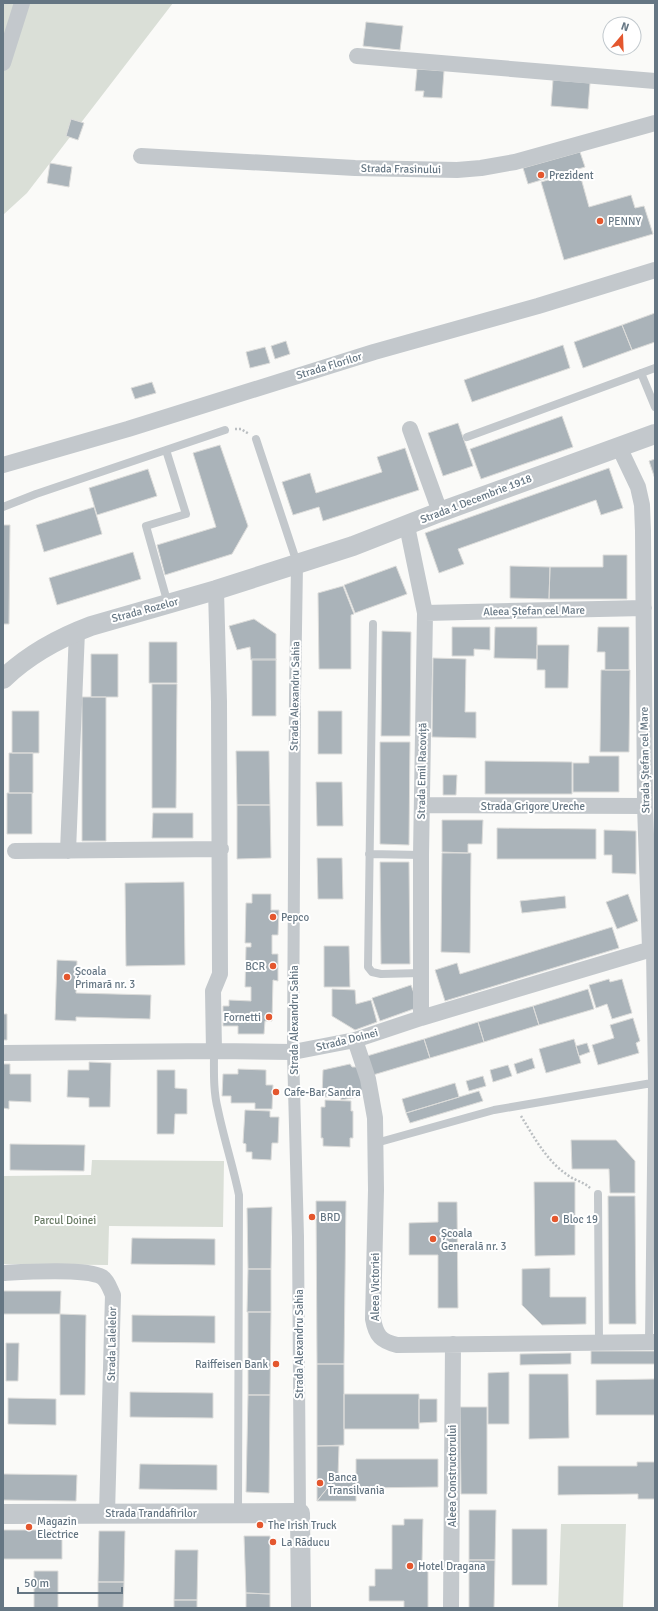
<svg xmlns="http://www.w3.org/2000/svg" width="658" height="1611" font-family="Signika,sans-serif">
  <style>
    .green { fill: #dadfd7 }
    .building { fill: #aab3b9; stroke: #dcdcda }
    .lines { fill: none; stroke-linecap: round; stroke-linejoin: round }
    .path { stroke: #bbbfc2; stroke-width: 2.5; stroke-dasharray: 2 2; stroke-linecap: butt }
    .service { stroke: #c3c8cc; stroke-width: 8 }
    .pedestrian { stroke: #c3c8cc; stroke-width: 12 }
    .minor { stroke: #c3c8cc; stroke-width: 16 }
    .tertiary { stroke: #c3c8cc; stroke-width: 20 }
    .poi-dot { fill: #e4572e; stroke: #fff; stroke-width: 1.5 }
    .labels { text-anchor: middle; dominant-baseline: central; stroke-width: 4; stroke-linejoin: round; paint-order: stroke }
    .street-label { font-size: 11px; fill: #657683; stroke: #fff }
    .poi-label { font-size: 11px; fill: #657683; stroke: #fff; text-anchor: start }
    .park-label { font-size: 11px; fill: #687a64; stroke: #fff }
  </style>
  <rect width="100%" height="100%" fill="#fafaf8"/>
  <path class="green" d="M3 3H173L27 193 3 215Z
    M92 1160 224 1161 223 1227 109 1226 108 1265 3 1264 4 1176 91 1175Z
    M561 1524H626L623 1608H558Z"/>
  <path class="building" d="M366 22 403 26 400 50 363 46Z
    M417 69 444 71 442 98 423 97 424 91H415Z
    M553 80 590 83 588 109 551 106Z
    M71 119 84 123 78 140 66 136Z
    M580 152 585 167 528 184 523 168Z
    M50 163 72 167 69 187 47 183Z
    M579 171 589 207 631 195 635 208 644 206 653 234 564 260 541 182Z
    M655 313V342L632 350 622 325Z
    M622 325 632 350 583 368 574 342Z
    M286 341 290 354 275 359 271 346Z
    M563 345 570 368 472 402 464 380Z
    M265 347 270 363 250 368 246 352Z
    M152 382 156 393 135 399 131 388Z
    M562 416 573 447 481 479 470 449Z
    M458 423 473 466 443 476 428 433Z
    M220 445 248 526 232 554 165 575 157 545 216 527 193 453Z
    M405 448 419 490 323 521 319 507 293 515 282 482 310 473 316 493 382 472 377 457Z
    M655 459V479L649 461Z
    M609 468 623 508 601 515 596 500 458 549 464 564 439 573 425 533Z
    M148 469 157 496 97 515 89 488Z
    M94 507 102 534 44 552 36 525Z
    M3 525H10L9 624H3Z
    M133 552 141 579 57 605 49 578Z
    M603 555H627V599H549L550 567H603Z
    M396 566 407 594 355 613 344 585Z
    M510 566 550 567 549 599 510 598Z
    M343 586 354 614 351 615V669H319L318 593Z
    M254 619 276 634V660H251L250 647 237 650 229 626Z
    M452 627H490V650L474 649V656H452Z
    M495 627H537V659L494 658Z
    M598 627H629V670H605V652H597Z
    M382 631 411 632 410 736H381Z
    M149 642H177V683H149Z
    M537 645H569L568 688H545V670H537Z
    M91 654H118V697H91Z
    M433 658 466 659 465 712H476V738L432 737Z
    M252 659H276V716H252Z
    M601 670H630L629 752H600Z
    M152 684H177L176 808H152Z
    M82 697H106V841H82Z
    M12 711H39V753H12Z
    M318 711H342V754H318Z
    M380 742H410L409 845 380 844Z
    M236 751H269L270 805H237Z
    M9 753H33V793H9Z
    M589 756H619V792H573V763H589Z
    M485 761 572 762V794H485Z
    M443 775H457L456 795H443Z
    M316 782H342L343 826H317Z
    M7 793H32V834H7Z
    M237 805H270L271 858 237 859Z
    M153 813H193V838H152Z
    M442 820H483L482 844H468V853L442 852Z
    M497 828 596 829V859H497Z
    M604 830 636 831V874L612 873V855H604Z
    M442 853H471L470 953 441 952Z
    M317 858H342L343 899H318Z
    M380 862H409L410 964H381Z
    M184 882 185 965 126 966 125 883Z
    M252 894H271V910H279L278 935H272V954H278V981L273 980 272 1021H265L264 1034H238V1026H223V1006H229V1000L251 1001V987H245L246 947H251V943H245L246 903H252Z
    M628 894 638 921 617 929 606 902Z
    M565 896 566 908 522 913 520 901Z
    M612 927 619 948 445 1001 435 970 457 963 460 974Z
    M324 946H349L350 987H324Z
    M57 960 77 961 76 993 151 995 150 1019 76 1017V1021L55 1020Z
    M609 979 610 982 622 979 632 1013 612 1019 607 1004 596 1008 589 985Z
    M411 985 419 1007 380 1021 372 998Z
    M332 989 355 990 356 1004 371 1000 377 1022 355 1030 332 1016Z
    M588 989 594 1009 539 1025 533 1006Z
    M533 1006 539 1025 484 1042 478 1022Z
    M3 1014H7V1040H3Z
    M633 1018 640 1041 636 1043 639 1053 598 1065 592 1045 614 1038 610 1025Z
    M478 1022 484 1042 430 1058 424 1039Z
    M424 1039 430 1058 373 1075 367 1056Z
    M574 1039 581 1063 546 1073 539 1049Z
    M587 1043 590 1052 579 1056 576 1046Z
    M532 1058 535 1068 517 1074 514 1064Z
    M89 1062 111 1063 110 1107H89V1098L67 1097 68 1070H89Z
    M3 1064H10V1074H31V1102L9 1101V1109L3 1108Z
    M350 1064 352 1067H357L365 1090 356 1092 357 1097 341 1100V1097H322L323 1070Z
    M508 1065 512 1076 493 1082 490 1070Z
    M238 1069 266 1070V1085H273L272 1109H255V1103H231V1096H222L223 1074H238Z
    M157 1070H175V1088L187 1089V1114H175L174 1134H157Z
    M483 1076 486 1086 469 1091 466 1081Z
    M455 1083 459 1097 406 1113 402 1099Z
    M479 1091 483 1101 410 1123 406 1113Z
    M325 1100 351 1101V1111H353V1138H350V1147L323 1146V1138H321V1107H325Z
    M245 1110 270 1111V1117H279L278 1143H272L271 1160 252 1159V1152H246V1144L243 1143Z
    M571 1140H616L635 1161V1193H610L609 1169H572Z
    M10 1144 85 1145 84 1171 10 1170Z
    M534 1182H575V1255L535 1256Z
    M608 1196H635L636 1324H609Z
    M316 1201H346L344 1364H317Z
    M438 1202H457L458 1308H438V1255H409V1223L438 1222Z
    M272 1207 271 1269H248L247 1208Z
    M132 1238 215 1239V1265L131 1264Z
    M550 1268V1297H586V1324L542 1325 522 1305V1269Z
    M248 1269H271V1312H247Z
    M3 1291H61L60 1314H3Z
    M248 1312H271L270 1395H248Z
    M60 1314 86 1315 85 1395H60Z
    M132 1315 215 1316V1343L132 1342Z
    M6 1343H19L18 1381H6Z
    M591 1351H655V1364H591Z
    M571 1353V1364L520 1365V1354Z
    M317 1364H344V1445L317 1446Z
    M509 1372V1424H488V1373Z
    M529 1374H568L569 1438 529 1439Z
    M655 1379V1415H596V1380Z
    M130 1392 213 1393V1418L130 1417Z
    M344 1394H419V1429H344Z
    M248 1395H270L269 1493 246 1492Z
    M8 1398 56 1399V1425L8 1424Z
    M419 1399H437V1422L419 1423Z
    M460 1407H487V1494H461Z
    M317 1446H339L338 1475 317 1501Z
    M356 1459H438V1487L356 1488Z
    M637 1462H655V1499H638V1494L558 1495V1466H637Z
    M140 1464 217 1465V1490L139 1489Z
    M3 1474 77 1475 76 1501 3 1500Z
    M338 1475H356V1501H317Z
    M469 1510H496L495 1560H469Z
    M404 1519H423L422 1563H428V1608H404V1601H369V1586H375V1569H392V1525H404Z
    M512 1529H547V1585H512Z
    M3 1530H62V1559H3Z
    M99 1531H125L124 1582H98Z
    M244 1536H270V1594L246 1593Z
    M175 1550H198L197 1600H174Z
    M469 1560H495L494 1608H469Z
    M34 1571H58V1608H34Z
    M98 1582H124L123 1608H98Z
    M246 1593 270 1594V1608H246Z
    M174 1600H197V1608H174Z"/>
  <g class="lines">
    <path class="path" d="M235 429H241L249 434
      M521 1116C534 1137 547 1162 569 1176 576 1181 584 1182 590 1188"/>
    <path class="service" d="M641 373 655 407
      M467 437 655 368
      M256 439 297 563
      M166 450 186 514 146 526 168 604
      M3 507 36 494 225 430
      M373 624 368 967 372 972 381 974 421 973
      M369 854 421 855
      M214 1051C214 1071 213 1091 218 1110 224 1139 233 1166 239 1195L238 1513
      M376 1143 494 1110 652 1083
      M598 1194 599 1342
      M649 1342 652 1083 650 949"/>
    <path class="pedestrian" d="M297 564 295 694 293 1052 298 1237 300 1513"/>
    <path class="minor" d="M357 56 655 81
      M3 63 22 3
      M141 156 355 168 457 170 481 168 515 162 655 123
      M410 429 440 512
      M619 447 638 487 642 505 643 531 645 806 650 949
      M3 465 128 429 374 352 538 306 655 270
      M407 526 425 613 421 855V1018
      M425 613 644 608
      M422 805 645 806
      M15 851 221 849
      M68 851 77 631
      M355 1040 368 1079 375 1118 376 1190 373 1319C376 1336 381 1341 397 1345L655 1342
      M214 1051 213 991 220 974 219 702 216 590
      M3 1053 214 1051 293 1052 355 1040 421 1018 655 948
      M3 1273C23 1272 86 1268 102 1277 108 1281 110 1289 113 1295L107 1513
      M451 1608 453 1344"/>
    <path class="tertiary" d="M3 679C28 655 59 638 91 626L216 590 353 546 440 512 655 434
      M3 1514 300 1513 301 1608"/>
  </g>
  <g class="poi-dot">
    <circle cx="541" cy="175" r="4"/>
    <circle cx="600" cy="221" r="4"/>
    <circle cx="273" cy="917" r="4"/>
    <circle cx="273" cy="966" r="4"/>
    <circle cx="67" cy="977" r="4"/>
    <circle cx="269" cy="1017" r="4"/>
    <circle cx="276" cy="1092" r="4"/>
    <circle cx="312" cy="1217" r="4"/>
    <circle cx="555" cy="1219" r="4"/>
    <circle cx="433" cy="1239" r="4"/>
    <circle cx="276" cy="1364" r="4"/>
    <circle cx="320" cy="1483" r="4"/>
    <circle cx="260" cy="1525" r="4"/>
    <circle cx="29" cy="1527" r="4"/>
    <circle cx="273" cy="1542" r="4"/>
    <circle cx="410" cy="1566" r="4"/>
  </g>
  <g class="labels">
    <g class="street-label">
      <text transform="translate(401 169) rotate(1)">Strada Frasinului</text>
      <text transform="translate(329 366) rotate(-17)">Strada Florilor</text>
      <text transform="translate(476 499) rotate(-21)">Strada 1 Decembrie 1918</text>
      <text transform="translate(145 610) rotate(-15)">Strada Rozelor</text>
      <text transform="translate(534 611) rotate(-1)">Aleea Ștefan cel Mare</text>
      <text transform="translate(295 696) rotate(-89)">Strada Alexandru Sahia</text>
      <text transform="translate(645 760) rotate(-91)">Strada Ștefan cel Mare</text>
      <text transform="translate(422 771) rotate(-89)">Strada Emil Racoviță</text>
      <text x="533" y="806">Strada Grigore Ureche</text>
      <text transform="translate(294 1020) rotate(-90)">Strada Alexandru Sahia</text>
      <text transform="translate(347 1040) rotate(-14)">Strada Doinei</text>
      <text transform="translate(375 1287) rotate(-90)">Aleea Victoriei</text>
      <text transform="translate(112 1344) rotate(-89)">Strada Lalelelor</text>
      <text transform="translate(299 1344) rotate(-90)">Strada Alexandru Sahia</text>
      <text transform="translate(452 1476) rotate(-90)">Aleea Constructorului</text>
      <text x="151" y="1513">Strada Trandafirilor</text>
    </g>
    <g class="poi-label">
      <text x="549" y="175">Prezident</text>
      <text x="608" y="221">PENNY</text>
      <text x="281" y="917">Pepco</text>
      <text x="265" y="966" text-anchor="end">BCR</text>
      <text x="75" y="971">Școala<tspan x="75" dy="13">Primară nr. 3</tspan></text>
      <text x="261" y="1017" text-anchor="end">Fornetti</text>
      <text x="284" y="1092">Cafe-Bar Sandra</text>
      <text x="320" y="1217">BRD</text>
      <text x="563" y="1219">Bloc 19</text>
      <text x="441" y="1233">Școala<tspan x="441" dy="13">Generală nr. 3</tspan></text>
      <text x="268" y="1364" text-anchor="end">Raiffeisen Bank</text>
      <text x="328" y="1477">Banca<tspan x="328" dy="13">Transilvania</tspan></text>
      <text x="37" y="1521">Magazin<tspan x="37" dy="13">Electrice</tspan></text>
      <text x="268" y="1525">The Irish Truck</text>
      <text x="281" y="1542">La Răducu</text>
      <text x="418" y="1566">Hotel Dragana</text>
    </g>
    <g class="park-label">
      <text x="65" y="1220">Parcul Doinei</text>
    </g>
  </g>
  <rect width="658" height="1611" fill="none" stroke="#657683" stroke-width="8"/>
  <g transform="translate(622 36) rotate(19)"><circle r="19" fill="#ffffff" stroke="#c1c8cd"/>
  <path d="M0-3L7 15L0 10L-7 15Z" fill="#e4572e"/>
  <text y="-6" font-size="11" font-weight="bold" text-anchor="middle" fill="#657683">N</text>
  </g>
  <path d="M18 1587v6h104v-6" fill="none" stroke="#657683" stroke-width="2"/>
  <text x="24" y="1587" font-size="12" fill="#657683" stroke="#ffffff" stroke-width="3" paint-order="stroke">50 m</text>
</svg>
